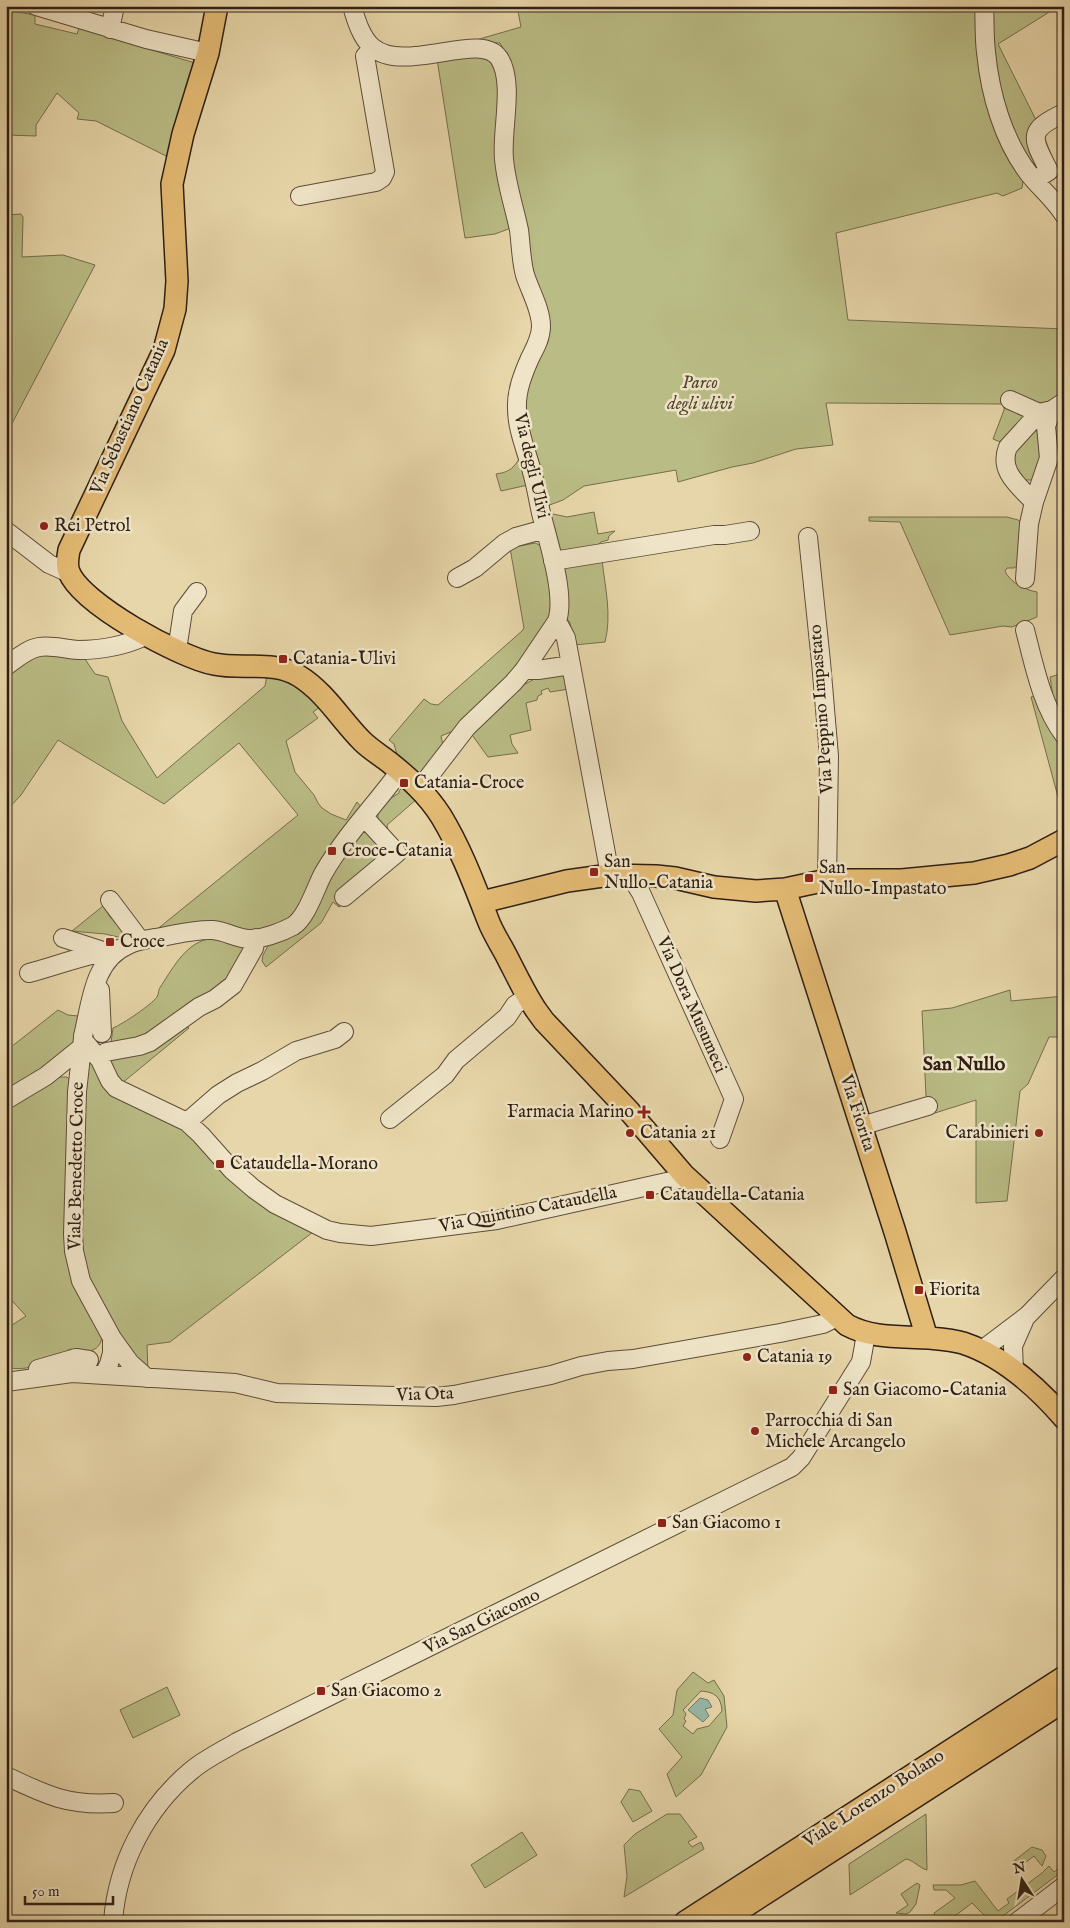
<svg xmlns="http://www.w3.org/2000/svg" width="1070" height="1928" font-family="'IM FELL English',serif">
  <style>
    .green { fill: #babc85; stroke: #746e4c; fill-rule: evenodd }
    .water { fill: #97b9a9; stroke: #6d7b6d }
    .lines { fill: none; stroke-linecap: round; stroke-linejoin: round }
    .minor-casing { stroke: #5d4d39; stroke-width: 20 }
    .major-casing { stroke: #2f1f14; stroke-width: 24 }
    .minor { stroke: #efe4c7; stroke-width: 18 }
    .major { stroke: #e4bb74; stroke-width: 21 }
    .poi-dot { fill: #8f2418; stroke: #efe4c7; stroke-width: 2 }
    .labels { text-anchor: middle; dominant-baseline: central; stroke-width: 5; stroke-linejoin: round; paint-order: stroke }
    .park-label { font-size: 18px; font-style: italic; fill: #524630; stroke: #efe4c7 }
    .street-label { font-size: 18px; fill: #2f1f14; stroke: #efe4c7 }
    .poi-label { font-size: 18px; fill: #2f1f14; stroke: #efe4c7; text-anchor: start }
    .quarter-label { font-size: 20px; font-weight: bold; fill: #2f1f14; stroke: #efe4c7 }
  </style>
  <rect width="100%" height="100%" fill="#e7d6a9"/>
  <filter id="stains"><feTurbulence type="fractalNoise" baseFrequency=".004" numOctaves="4"/><feColorMatrix values="0 0 0 0 .2 0 0 0 0 .09 0 0 0 0 .02 0 0 0 .5 -.17"/></filter>
  <radialGradient id="worn" r=".72"><stop offset=".6" stop-color="#630" stop-opacity="0"/><stop offset="1" stop-color="#630" stop-opacity=".3"/></radialGradient>
  <path class="green" d="M517 6H980V36L1025 177 1023 181 1022 188 1003 196 997 193 836 233 848 320 1064 329V396L1027 414 1003 443 993 439 1004 410V404L826 403 833 445 796 449 753 463 732 467 678 482 676 470 584 486 563 500 547 506 520 411 534 360 548 342 547 325 513 190 506 54 500 43 469 42 521 27Z
    M988 6H1059L998 44 1036 120 1040 164 1034 170 1021 152 993 72Z
    M6 10 35 15V24L77 34 79 28 195 63 168 157 96 121 77 119 79 113 57 93 36 125V136L6 135Z
    M479 57 489 58 497 72 511 228 495 234 465 238 437 59Z
    M21 214 23 217 22 257 63 255 95 265 6 435V215Z
    M1042 420V456L1034 480H1025C999 459 1026 437 1042 420Z
    M521 456 528 485 501 491 496 474C511 472 514 467 521 456Z
    M594 512 598 534 615 531 609 536 608 540 601 542 596 547 559 555 547 517 553 514 567 517Z
    M869 517H1007L1018 520 1021 522 1019 564 1014 568H1007L1005 571C1010 583 1026 590 1037 592V617L1012 627 1003 626 950 635 900 522 869 521Z
    M535 543 542 546C545 558 556 591 554 602 548 648 486 699 453 731L441 736 444 750 418 778 399 762 394 744 389 740 424 699 431 704 438 705 522 631 524 628 510 548Z
    M602 560C605 587 612 615 605 642L574 645 570 623 566 617 563 565Z
    M39 654 83 656 95 674 108 677 122 721 157 778 265 686 267 675C293 683 301 687 320 707L313 712 318 718 286 741 295 772 314 795 318 803 322 808 331 814 346 820 357 802 362 808 298 916 270 930 155 931 298 815 239 743 164 804 58 740 21 795 6 811V674Z
    M564 671 569 689 550 692 548 688 541 691 542 694 538 696 537 700 526 703 531 730 510 735 512 744 518 753 488 757 470 732 520 687 536 678Z
    M1064 673V724L1054 704 1050 677Z
    M1035 696 1064 746V819L1031 697Z
    M404 786 418 798 387 825 389 837 378 820V810L391 798 399 793V791Z
    M363 826 389 850 344 903 339 907 333 902 321 923 266 967 262 961 263 955 269 944 318 895Z
    M103 906 110 917 126 934 118 937 105 934 72 931Z
    M213 938 242 946 244 949 228 982 151 1035 111 1043 113 1028C123 1024 151 1005 157 997 159 994 158 989 161 986 174 966 187 941 213 938Z
    M1010 990 1011 1001 1064 996V1037H1049L1028 1084 1020 1091 1007 1201 976 1203V1100L935 1113 931 1098 926 1096 922 1011 952 1008Z
    M58 1010 68 1015 78 1016 79 1018 76 1047 6 1095V1051Z
    M186 1026 189 1028 121 1084 114 1072 110 1058Z
    M91 1063 95 1064 176 1123 207 1149 232 1182 248 1195 313 1232 170 1342 147 1345 148 1372 130 1357 90 1286 81 1255 82 1102 88 1064Z
    M57 1077H67L72 1082 66 1233 102 1337C99 1355 83 1352 70 1349 53 1361 27 1373 6 1367V1329L26 1316 6 1294V1106Z
    M693 1672 708 1683 714 1680 724 1696 727 1727 701 1775 676 1797 667 1774 682 1757 659 1729 673 1715 677 1690ZM701 1691C715 1692 721 1697 722 1711L709 1726 697 1729 693 1734 683 1726 686 1721 684 1719 686 1714 683 1710Z
    M167 1687 180 1715 133 1738 120 1710Z
    M629 1789 640 1791 652 1811 633 1822 621 1802Z
    M667 1814H680L697 1837 688 1842 692 1847 701 1842 704 1849 624 1897 627 1876 624 1845 635 1834Z
    M926 1814 927 1870C919 1868 915 1861 906 1859L850 1895 849 1864Z
    M522 1832 537 1855 485 1888 471 1865Z
    M1032 1847 1042 1850 1046 1856 1042 1866 1034 1856 1018 1868 1014 1862 1015 1860Z
    M1064 1857V1870L995 1922H978L985 1916 972 1903 947 1922H935L934 1913 955 1898 946 1890H934L933 1885H961L975 1881 998 1911 1009 1903 1007 1899 1042 1873 1049 1866 1054 1872 1063 1865 1059 1859Z
    M917 1883 920 1885 916 1904 910 1912 906 1914 896 1913 908 1905 901 1894Z"/>
  <path class="water" d="M700 1698 708 1700 712 1707 705 1709 709 1716 703 1722 688 1710Z"/>
  <g class="lines">
    <g class="minor-casing">
      <path id="minor" d="M36 6 146 39 208 53
        M352 6C356 20 361 37 372 47 404 75 481 30 499 58 515 82 501 131 504 159 506 183 514 206 519 230 521 245 521 261 525 275 530 291 541 309 541 326 541 338 535 348 530 358 523 374 516 391 517 409 517 430 527 452 532 472 536 486 538 499 541 513 548 541 566 595 557 621L524 670 513 683 467 727 420 788
        M984 6C985 22 984 37 986 52 990 94 1003 140 1029 174 1040 188 1054 199 1064 215
        M110 29 115 6
        M1035 180 1049 171C1032 137 1026 131 1064 113
        M300 196 376 182 382 178 385 172 365 56 373 48
        M1010 400 1039 413
        M1034 502C1019 486 998 471 1008 447L1039 413 1052 410
        M6 531 49 564 69 573
        M808 537 821 662 829 756 827 880
        M553 561 714 535H725L750 531
        M457 578 475 568 505 543 516 537 545 529
        M1025 579 1029 524 1034 502 1049 458 1046 426 1052 410 1064 402
        M557 621 566 638 610 875
        M1025 630C1034 665 1042 706 1064 735
        M177 650 183 611 197 592
        M6 666C16 659 27 649 39 647 52 645 65 649 78 650 101 650 124 646 145 636
        M524 670H538L571 665
        M400 771C375 805 344 837 323 874 315 889 307 917 293 926 282 932 263 939 250 939 237 939 226 931 213 930 196 929 178 934 161 937 150 939 138 940 128 945 93 960 91 1004 83 1036L84 1041 100 1060 110 1081 116 1088 187 1122 201 1135 233 1171 254 1189 275 1204 327 1230 340 1233 371 1236 497 1220 680 1179 684 1175
        M630 875 641 893 734 1099 720 1139
        M344 897 397 853 364 817
        M110 900 140 940
        M63 938 103 951
        M29 973C59 965 89 953 120 949
        M100 990 102 1033
        M83 1038 77 1092 73 1234 74 1251 81 1281 112 1338V1353L109 1364 104 1375
        M106 1052 139 1046 150 1042 199 1007 215 999 233 985 254 948 256 938
        M6 1100 46 1076 82 1047
        M390 1119 445 1075 456 1060 507 1017 515 1005 527 997
        M187 1122 218 1095 237 1083 262 1071 296 1051 335 1039 344 1032
        M861 1126 928 1106
        M112 1338 130 1363 147 1378
        M979 1350 986 1347 1027 1316 1064 1278
        M38 1369 76 1358 89 1360
        M1014 1371 1013 1346 1024 1321
        M6 1382 72 1373 235 1383 277 1393 436 1397 454 1395 551 1375 581 1366 608 1361 633 1359 780 1333 823 1324 837 1317
        M6 1776C46 1795 68 1806 114 1803
        M113 1922C117 1864 146 1808 192 1770 205 1759 222 1751 237 1742L792 1467 801 1458 861 1362 866 1334
        M1017 1922 1064 1886"/>
    </g>
    <g class="major-casing">
      <path id="major" d="M217 6 208 53 183 134 172 184 177 281 175 309 164 350 69 550C68 557 66 565 69 572 81 604 181 658 214 664 241 670 274 660 299 676 325 692 341 720 362 741 370 749 380 755 389 762 409 778 427 794 441 816 461 849 474 884 488 920 492 931 499 942 505 953 515 972 524 992 536 1010L544 1021 630 1112 684 1175 847 1325C873 1339 900 1336 929 1338 940 1339 953 1340 963 1343 1003 1356 1037 1387 1064 1418
        M785 889 895 1232 927 1338
        M482 902 567 881 610 875 656 876 675 878 714 887 756 891 785 889 827 880H902L974 873 1009 865 1030 858 1064 840
        M685 1922 1064 1677
        M721 1922 1064 1701"/>
    </g>
    <use href="#minor" class="minor"/>
    <use href="#major" class="major"/>
  </g>
  <g class="poi-dot">
    <circle cx="44" cy="526" r="5"/>
    <rect x="278" y="654" width="10" height="10" rx="2.5"/>
    <rect x="399" y="778" width="10" height="10" rx="2.5"/>
    <rect x="327" y="846" width="10" height="10" rx="2.5"/>
    <rect x="589" y="867" width="10" height="10" rx="2.5"/>
    <rect x="804" y="873" width="10" height="10" rx="2.5"/>
    <rect x="105" y="937" width="10" height="10" rx="2.5"/>
    <path d="M641.5 1104.5h5v5h5v5h-5v5h-5v-5h-5v-5h5z"/>
    <circle cx="630" cy="1133" r="5"/>
    <circle cx="1039" cy="1133" r="5"/>
    <rect x="215" y="1159" width="10" height="10" rx="2.5"/>
    <rect x="645" y="1190" width="10" height="10" rx="2.5"/>
    <rect x="914" y="1285" width="10" height="10" rx="2.5"/>
    <circle cx="747" cy="1357" r="5"/>
    <rect x="828" y="1385" width="10" height="10" rx="2.5"/>
    <circle cx="755" cy="1431" r="5"/>
    <rect x="657" y="1518" width="10" height="10" rx="2.5"/>
    <rect x="316" y="1686" width="10" height="10" rx="2.5"/>
  </g>
  <g class="labels">
    <g class="park-label">
      <text x="700" y="383">Parco<tspan x="700" dy="21">degli ulivi</tspan></text>
    </g>
    <g class="street-label">
      <text transform="translate(130 417) rotate(-66)">Via Sebastiano Catania</text>
      <text transform="translate(531 466) rotate(77)">Via degli Ulivi</text>
      <text transform="translate(822 709) rotate(-94)">Via Peppino Impastato</text>
      <text transform="translate(691 1005) rotate(66)">Via Dora Musumeci</text>
      <text transform="translate(857 1113) rotate(72)">Via Fiorita</text>
      <text transform="translate(77 1166) rotate(-89)">Viale Benedetto Croce</text>
      <text transform="translate(528 1210) rotate(-11)">Via Quintino Cataudella</text>
      <text transform="translate(425 1395) rotate(-2)">Via Ota</text>
      <text transform="translate(482 1622) rotate(-26)">Via San Giacomo</text>
      <text transform="translate(874 1799) rotate(-33)">Viale Lorenzo Bolano</text>
    </g>
    <g class="poi-label">
      <text x="54" y="526">Rei Petrol</text>
      <text x="293" y="659">Catania-Ulivi</text>
      <text x="414" y="783">Catania-Croce</text>
      <text x="342" y="851">Croce-Catania</text>
      <text x="604" y="862">San<tspan x="604" dy="21">Nullo-Catania</tspan></text>
      <text x="819" y="868">San<tspan x="819" dy="21">Nullo-Impastato</tspan></text>
      <text x="120" y="942">Croce</text>
      <text x="634" y="1112" text-anchor="end">Farmacia Marino</text>
      <text x="640" y="1133">Catania 21</text>
      <text x="1029" y="1133" text-anchor="end">Carabinieri</text>
      <text x="230" y="1164">Cataudella-Morano</text>
      <text x="660" y="1195">Cataudella-Catania</text>
      <text x="929" y="1290">Fiorita</text>
      <text x="757" y="1357">Catania 19</text>
      <text x="843" y="1390">San Giacomo-Catania</text>
      <text x="765" y="1421">Parrocchia di San<tspan x="765" dy="21">Michele Arcangelo</tspan></text>
      <text x="672" y="1523">San Giacomo 1</text>
      <text x="331" y="1691">San Giacomo 2</text>
    </g>
    <g class="quarter-label">
      <text x="964" y="1064">San Nullo</text>
    </g>
  </g>
  <rect width="1070" height="1928" fill="none" stroke="#e7d6a9" stroke-width="25"/>
  <rect x="8" y="8" width="1055" height="1913" fill="none" stroke="#2f1f14" stroke-width="2.5"/>
  <rect x="12" y="12" width="1045" height="1903" fill="none" stroke="#2f1f14"/>
  <g transform="translate(1022 1880) rotate(348)" stroke="#efe4c7" stroke-width="4" paint-order="stroke">
  <path d="M0-4L9 19L0 12L-9 19Z" fill="#2f1f14"/>
  <text y="-8" font-size="14" font-weight="bold" text-anchor="middle" fill="#2f1f14">N</text>
  </g>
  <path d="M25 1896v8h88v-8" fill="none" stroke="#2f1f14" stroke-width="2.5"/>
  <text x="32" y="1896" font-size="15" fill="#2f1f14" stroke="#efe4c7" stroke-width="4" paint-order="stroke">50 m</text>
  <rect width="100%" height="100%" filter="url(#stains)"/>
  <rect width="100%" height="100%" fill="url(#worn)"/>
</svg>
